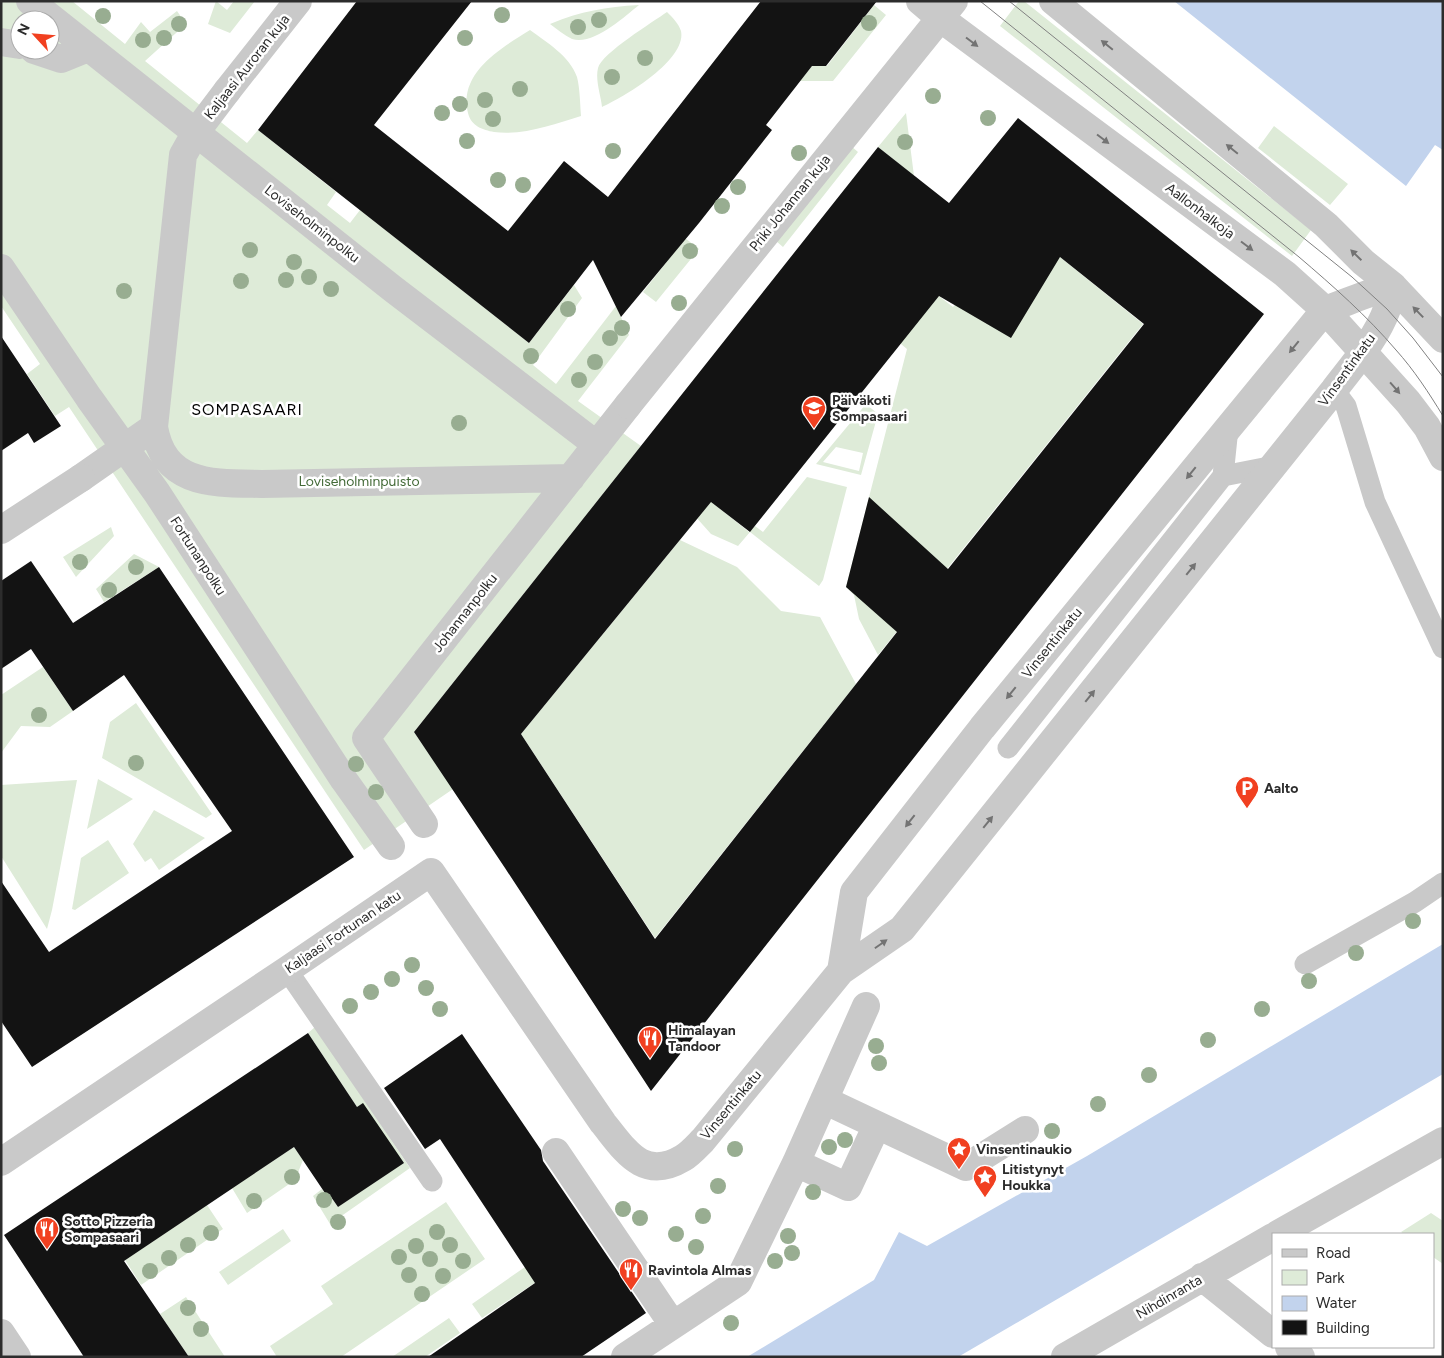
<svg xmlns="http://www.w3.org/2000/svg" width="1444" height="1358" font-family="Figtree,sans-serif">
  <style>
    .green { fill: #deebd8; fill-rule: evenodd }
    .water { fill: #c2d3ed }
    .building { fill: #131313; fill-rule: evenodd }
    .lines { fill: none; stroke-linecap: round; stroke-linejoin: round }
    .service { stroke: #c9c9c9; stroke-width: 21 }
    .pedestrian { stroke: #c9c9c9; stroke-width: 28 }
    .minor { stroke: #c9c9c9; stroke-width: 28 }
    .tertiary { stroke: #c9c9c9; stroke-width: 28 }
    .tram { stroke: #818181; stroke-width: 1 }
    .tree { fill: #98ad91 }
    .oneway { fill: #737373 }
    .labels { text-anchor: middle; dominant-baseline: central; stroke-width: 5; stroke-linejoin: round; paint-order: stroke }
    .street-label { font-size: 14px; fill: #2c2c2c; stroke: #fff }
    .poi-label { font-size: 14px; font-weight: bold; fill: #2c2c2c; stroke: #fff; text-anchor: start }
    .park-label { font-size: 14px; fill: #436a37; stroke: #fff }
    .quarter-label { font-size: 16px; letter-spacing: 1px; fill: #000; stroke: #fff }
  </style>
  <rect width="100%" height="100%" fill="#fff"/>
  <path class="green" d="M1 1H72L125 44 141 22 150 32 177 11 186 24 145 61 247 143 258 130 336 192 327 205 350 223 360 210 529 343 574 285 582 298 533 365 556 384 616 306 629 335 578 401 641 446 414 732 453 789 364 850 69 407 55 416 27 374 40 364 1 306ZM20 20H50V50H20Z
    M216 1 227 10 234 1H255L230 33 208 24Z
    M1019 1H1024L1311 230 1292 256 1000 26Z
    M639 5C624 17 593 46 572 39 564 35 557 29 550 24 581 11 606 7 639 5Z
    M874 5 886 15 833 81H800L812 66H827Z
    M667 12C672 17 679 24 681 31 687 60 624 97 602 107 601 96 595 80 598 68 602 53 653 22 667 12Z
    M530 30C546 42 570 56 577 77 580 89 580 103 581 116 554 124 523 136 494 132 483 130 471 126 468 113 458 73 501 48 530 30Z
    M906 113 914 176 878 147Z
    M1274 126 1348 184 1330 205 1258 148Z
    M851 146 858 152 783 247 776 241Z
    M1019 224 1143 324 878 655 859 619 854 595 846 587 907 349 861 311 898 264 953 307Z
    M680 234 699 249 656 302 643 292 677 249Z
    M866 404 878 414 861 475 816 464ZM836 447 863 453 859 471 823 462Z
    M807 477 847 487 823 580 819 586 750 532 738 546 711 534 678 497 688 483 749 532 755 526 763 532Z
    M111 527 114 536 76 577 63 557Z
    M680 540 737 567 781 611 820 617 856 684 655 938 521 734Z
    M134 554 159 567 104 602 96 589Z
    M43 667 73 711 50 727 21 726 1 753V695Z
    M136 703 212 814 206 818 102 758 110 722Z
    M98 779 133 799 87 829Z
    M77 780 52 910 47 929 1 856V785Z
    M154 810 205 838 159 870 151 858 145 862 133 844Z
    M108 840 129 873 75 910 72 909 81 858Z
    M315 1027 410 1168 330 1224 313 1196 322 1189 327 1196 329 1194 338 1207 388 1154 308 1033Z
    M294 1147 303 1160 295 1180 247 1213 232 1188Z
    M446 1202 485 1259 341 1357H277L270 1346 333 1304 321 1286Z
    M207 1205 223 1229 141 1285 125 1260Z
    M1431 1213 1443 1221V1264L1433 1257V1234H1404L1401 1232Z
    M283 1229 291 1241 228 1285 219 1272Z
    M525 1267 536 1282 482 1318 472 1304Z
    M186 1297 225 1357H189L160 1314Z
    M449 1318 460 1333 425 1357H392Z"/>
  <path class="water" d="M1174 1H1443V150L1435 145 1406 186Z
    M1443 944V1074L958 1357H747L874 1280 899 1232 927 1246 1087 1156Z"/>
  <path class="building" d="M357 1H472L374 125 508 231 564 161 608 197 761 1H877L826 66H812L766 125 772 130 699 223 621 317 593 260 529 343 258 130Z
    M1018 118 1264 314 651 1091 505 868 414 732 878 147 949 203ZM1060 257 1144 324 948 569 869 497 846 587 897 632 655 939 521 734 711 502 750 532 939 296 1011 338Z
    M1 336 61 426 34 443 28 433 1 451Z
    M31 561 73 623 159 567 354 857 32 1067 1 1021V881L49 952 232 831 124 675 73 711 31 649 1 669V581Z
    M308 1033 357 1107 363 1103 404 1163 338 1207 329 1194 327 1196 294 1147 124 1261 189 1357H84L4 1235Z
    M462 1034 541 1150 543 1161 646 1313 581 1357H428L535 1283 440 1139 425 1149 384 1088Z"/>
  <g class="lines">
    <path class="service" d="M1334 390 1346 406 1375 502 1443 648
      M1223 476 1274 466
      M1008 748 1223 476 1228 428
      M1305 964 1415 902 1443 883
      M287 970 432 1181"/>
    <path class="pedestrian" d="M30 1 393 289 597 445
      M1 42 20 45
      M34 50 61 59 88 48
      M1 268 89 398 157 493 344 780 391 846
      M154 427C164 486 213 483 262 484L571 478
      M81 478 154 427 183 155 196 132 227 91
      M424 824 366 738 628 405
      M824 1100 966 1167 1025 1130
      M556 1152 673 1325
      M796 1163 848 1187 877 1125
      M625 1357 738 1282 796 1163 866 1006"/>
    <path class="minor" d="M920 1 940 18 1285 274 1325 310 1408 402 1427 427 1443 457
      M1053 1 1326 225 1363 262 1393 286 1443 339
      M227 91 298 1
      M628 405 954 1
      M1 530 81 478
      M841 971 854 892 982 728 1325 310C1348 302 1369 292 1393 286
      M1 1162 287 970 431 872 603 1123C625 1150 643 1182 683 1158 690 1154 697 1146 703 1140L841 971 902 929 1334 390C1353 365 1376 339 1387 309 1390 302 1391 293 1393 286
      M1278 1234 1443 1141
      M1202 1277 1273 1334
      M1289 1347 1301 1357
      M1065 1357 1273 1237"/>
    <path class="tertiary" d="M1 1333 17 1357"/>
    <path class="tram" d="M980 1 1299 257C1333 286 1367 316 1396 350 1414 370 1429 393 1443 416
      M1009 1 1352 277 1387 309 1413 338 1443 377"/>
  </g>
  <g class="tree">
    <circle cx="502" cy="15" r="8"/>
    <circle cx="103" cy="16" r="8"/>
    <circle cx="599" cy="20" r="8"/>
    <circle cx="869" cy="23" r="8"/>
    <circle cx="179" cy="24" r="8"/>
    <circle cx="578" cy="27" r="8"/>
    <circle cx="164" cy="38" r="8"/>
    <circle cx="465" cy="38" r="8"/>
    <circle cx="143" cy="40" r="8"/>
    <circle cx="645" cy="58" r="8"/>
    <circle cx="612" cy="77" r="8"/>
    <circle cx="520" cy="89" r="8"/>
    <circle cx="933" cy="96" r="8"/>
    <circle cx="485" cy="100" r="8"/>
    <circle cx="460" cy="104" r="8"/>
    <circle cx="442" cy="113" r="8"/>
    <circle cx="988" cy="118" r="8"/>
    <circle cx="493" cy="119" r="8"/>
    <circle cx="467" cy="141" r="8"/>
    <circle cx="905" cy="142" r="8"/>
    <circle cx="613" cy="151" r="8"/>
    <circle cx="799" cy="153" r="8"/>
    <circle cx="498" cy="180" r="8"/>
    <circle cx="523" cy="185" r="8"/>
    <circle cx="738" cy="187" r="8"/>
    <circle cx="722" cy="206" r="8"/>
    <circle cx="250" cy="250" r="8"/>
    <circle cx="690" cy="251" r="8"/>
    <circle cx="294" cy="262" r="8"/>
    <circle cx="309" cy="277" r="8"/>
    <circle cx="286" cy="280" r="8"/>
    <circle cx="241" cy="281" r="8"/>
    <circle cx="331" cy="289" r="8"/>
    <circle cx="124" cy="291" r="8"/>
    <circle cx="679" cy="303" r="8"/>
    <circle cx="568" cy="309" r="8"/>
    <circle cx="622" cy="328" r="8"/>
    <circle cx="610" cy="338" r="8"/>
    <circle cx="531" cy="356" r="8"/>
    <circle cx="595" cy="362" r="8"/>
    <circle cx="579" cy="380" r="8"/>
    <circle cx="459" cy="423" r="8"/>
    <circle cx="80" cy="562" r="8"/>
    <circle cx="136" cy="567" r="8"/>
    <circle cx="109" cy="590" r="8"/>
    <circle cx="39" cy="715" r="8"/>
    <circle cx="136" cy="763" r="8"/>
    <circle cx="356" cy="764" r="8"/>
    <circle cx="376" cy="792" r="8"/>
    <circle cx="1413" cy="921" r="8"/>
    <circle cx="1356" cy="953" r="8"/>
    <circle cx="412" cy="965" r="8"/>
    <circle cx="392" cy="979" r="8"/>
    <circle cx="1309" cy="981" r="8"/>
    <circle cx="426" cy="988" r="8"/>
    <circle cx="371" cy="992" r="8"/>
    <circle cx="350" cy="1006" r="8"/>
    <circle cx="440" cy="1009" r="8"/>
    <circle cx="1262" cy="1009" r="8"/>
    <circle cx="1208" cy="1040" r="8"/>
    <circle cx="876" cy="1046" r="8"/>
    <circle cx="879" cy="1063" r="8"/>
    <circle cx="1149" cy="1075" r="8"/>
    <circle cx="1098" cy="1104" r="8"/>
    <circle cx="1052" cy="1131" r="8"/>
    <circle cx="845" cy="1140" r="8"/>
    <circle cx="829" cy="1147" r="8"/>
    <circle cx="735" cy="1149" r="8"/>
    <circle cx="292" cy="1177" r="8"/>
    <circle cx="718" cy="1186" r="8"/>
    <circle cx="813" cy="1192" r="8"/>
    <circle cx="324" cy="1200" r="8"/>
    <circle cx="254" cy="1201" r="8"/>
    <circle cx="623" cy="1209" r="8"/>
    <circle cx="703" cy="1216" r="8"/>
    <circle cx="640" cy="1218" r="8"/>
    <circle cx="338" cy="1222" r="8"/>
    <circle cx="437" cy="1232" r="8"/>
    <circle cx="211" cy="1233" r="8"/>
    <circle cx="676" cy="1234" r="8"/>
    <circle cx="788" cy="1236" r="8"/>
    <circle cx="188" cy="1245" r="8"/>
    <circle cx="450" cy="1245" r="8"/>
    <circle cx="416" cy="1246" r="8"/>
    <circle cx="696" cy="1247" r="8"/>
    <circle cx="792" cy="1253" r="8"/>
    <circle cx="399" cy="1257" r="8"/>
    <circle cx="169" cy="1258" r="8"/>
    <circle cx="430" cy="1259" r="8"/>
    <circle cx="463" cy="1261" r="8"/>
    <circle cx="775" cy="1261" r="8"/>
    <circle cx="150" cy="1271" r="8"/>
    <circle cx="409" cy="1275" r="8"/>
    <circle cx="443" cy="1276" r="8"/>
    <circle cx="422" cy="1294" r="8"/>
    <circle cx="188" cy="1308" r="8"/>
    <circle cx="731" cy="1323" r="8"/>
    <circle cx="201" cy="1329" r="8"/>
  </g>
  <defs><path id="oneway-solid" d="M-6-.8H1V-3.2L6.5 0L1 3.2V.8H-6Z" transform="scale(1.25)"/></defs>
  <g class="oneway">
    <use href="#oneway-solid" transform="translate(972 42) rotate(37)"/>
    <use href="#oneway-solid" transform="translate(1107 45) rotate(-141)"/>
    <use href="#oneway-solid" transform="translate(1103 139) rotate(37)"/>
    <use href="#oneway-solid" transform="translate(1232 149) rotate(-141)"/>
    <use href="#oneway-solid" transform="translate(1247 246) rotate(37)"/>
    <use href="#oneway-solid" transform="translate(1356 255) rotate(-136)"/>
    <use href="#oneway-solid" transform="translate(1418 312) rotate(-134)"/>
    <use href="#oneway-solid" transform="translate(1294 347) rotate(129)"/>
    <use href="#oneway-solid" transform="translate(1395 388) rotate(49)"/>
    <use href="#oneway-solid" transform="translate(1191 473) rotate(129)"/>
    <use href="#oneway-solid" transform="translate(1191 569) rotate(-51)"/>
    <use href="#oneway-solid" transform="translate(1011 693) rotate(129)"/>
    <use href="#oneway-solid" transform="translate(1090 696) rotate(-51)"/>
    <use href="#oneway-solid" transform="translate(910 821) rotate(128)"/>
    <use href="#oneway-solid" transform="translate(988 822) rotate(-51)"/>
    <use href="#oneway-solid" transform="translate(881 944) rotate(-35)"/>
  </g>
  <defs>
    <g id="school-pin" transform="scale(1.25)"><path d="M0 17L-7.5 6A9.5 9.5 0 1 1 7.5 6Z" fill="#f14020" stroke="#fff"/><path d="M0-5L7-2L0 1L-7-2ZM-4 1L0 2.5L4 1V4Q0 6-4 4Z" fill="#fff"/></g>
    <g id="parking-pin" transform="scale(1.25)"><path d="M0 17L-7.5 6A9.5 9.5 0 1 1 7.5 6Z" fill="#f14020" stroke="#fff"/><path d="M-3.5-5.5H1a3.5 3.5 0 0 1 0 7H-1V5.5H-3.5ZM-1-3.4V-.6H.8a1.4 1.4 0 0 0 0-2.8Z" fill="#fff"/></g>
    <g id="restaurant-pin" transform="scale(1.25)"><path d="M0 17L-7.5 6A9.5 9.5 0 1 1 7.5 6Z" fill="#f14020" stroke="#fff"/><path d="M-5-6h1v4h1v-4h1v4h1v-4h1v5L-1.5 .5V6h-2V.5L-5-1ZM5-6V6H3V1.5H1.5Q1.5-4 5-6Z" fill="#fff"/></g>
    <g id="sight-pin" transform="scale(1.25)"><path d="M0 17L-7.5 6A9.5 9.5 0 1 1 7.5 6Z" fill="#f14020" stroke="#fff"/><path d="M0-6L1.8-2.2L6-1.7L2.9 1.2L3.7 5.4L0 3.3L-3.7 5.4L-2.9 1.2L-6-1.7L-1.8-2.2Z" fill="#fff"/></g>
  </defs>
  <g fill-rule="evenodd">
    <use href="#school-pin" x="814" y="408"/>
    <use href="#parking-pin" x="1247" y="788"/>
    <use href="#restaurant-pin" x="650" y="1038"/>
    <use href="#sight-pin" x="959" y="1149"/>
    <use href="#sight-pin" x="985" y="1177"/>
    <use href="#restaurant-pin" x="47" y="1229"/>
    <use href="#restaurant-pin" x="631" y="1270"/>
  </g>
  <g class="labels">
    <g class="street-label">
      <text transform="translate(247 67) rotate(-52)">Kaljaasi Auroran kuja</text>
      <text transform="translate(790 203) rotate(-51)">Priki Johannan kuja</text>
      <text transform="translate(1200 211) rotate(37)">Aallonhalkoja</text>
      <text transform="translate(312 224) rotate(38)">Loviseholminpolku</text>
      <text transform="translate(1347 370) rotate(-54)">Vinsentinkatu</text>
      <text transform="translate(198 556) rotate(57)">Fortunanpolku</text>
      <text transform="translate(465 613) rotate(-52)">Johannanpolku</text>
      <text transform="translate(1052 643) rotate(-51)">Vinsentinkatu</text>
      <text transform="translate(343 932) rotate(-34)">Kaljaasi Fortunan katu</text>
      <text transform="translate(731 1105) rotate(-50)">Vinsentinkatu</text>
      <text transform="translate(1169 1297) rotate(-30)">Nihdinranta</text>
    </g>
    <g class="poi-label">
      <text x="832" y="400">Päiväkoti<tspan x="832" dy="16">Sompasaari</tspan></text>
      <text x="1264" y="788">Aalto</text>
      <text x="668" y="1030">Himalayan<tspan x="668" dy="16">Tandoor</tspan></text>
      <text x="976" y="1149">Vinsentinaukio</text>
      <text x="1002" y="1169">Litistynyt<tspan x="1002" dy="16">Houkka</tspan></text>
      <text x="64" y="1221">Sotto Pizzeria<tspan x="64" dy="16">Sompasaari</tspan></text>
      <text x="648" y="1270">Ravintola Almas</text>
    </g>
    <g class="park-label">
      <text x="359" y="481">Loviseholminpuisto</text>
    </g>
    <g class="quarter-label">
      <text x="247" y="409">SOMPASAARI</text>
    </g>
  </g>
  <rect width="1444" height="1358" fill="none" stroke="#2c2c2c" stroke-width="5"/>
  <rect x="1272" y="1233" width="162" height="115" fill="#ffffff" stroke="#ababab"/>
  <rect x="1282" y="1249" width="25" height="8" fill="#c9c9c9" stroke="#ababab"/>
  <text x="1316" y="1258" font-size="15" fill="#2c2c2c">Road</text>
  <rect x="1282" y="1270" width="25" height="15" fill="#deebd8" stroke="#ababab"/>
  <text x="1316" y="1283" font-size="15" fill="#2c2c2c">Park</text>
  <rect x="1282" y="1296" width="25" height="15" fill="#c2d3ed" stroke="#ababab"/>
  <text x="1316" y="1308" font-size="15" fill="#2c2c2c">Water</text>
  <rect x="1282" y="1320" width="25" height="15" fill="#131313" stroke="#ababab"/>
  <text x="1316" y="1333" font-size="15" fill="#2c2c2c">Building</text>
  <g transform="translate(35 35) rotate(296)"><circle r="24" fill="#ffffff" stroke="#ababab"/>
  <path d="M0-4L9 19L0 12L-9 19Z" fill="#f14020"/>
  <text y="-8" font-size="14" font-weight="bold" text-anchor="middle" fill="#2c2c2c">N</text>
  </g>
</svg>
